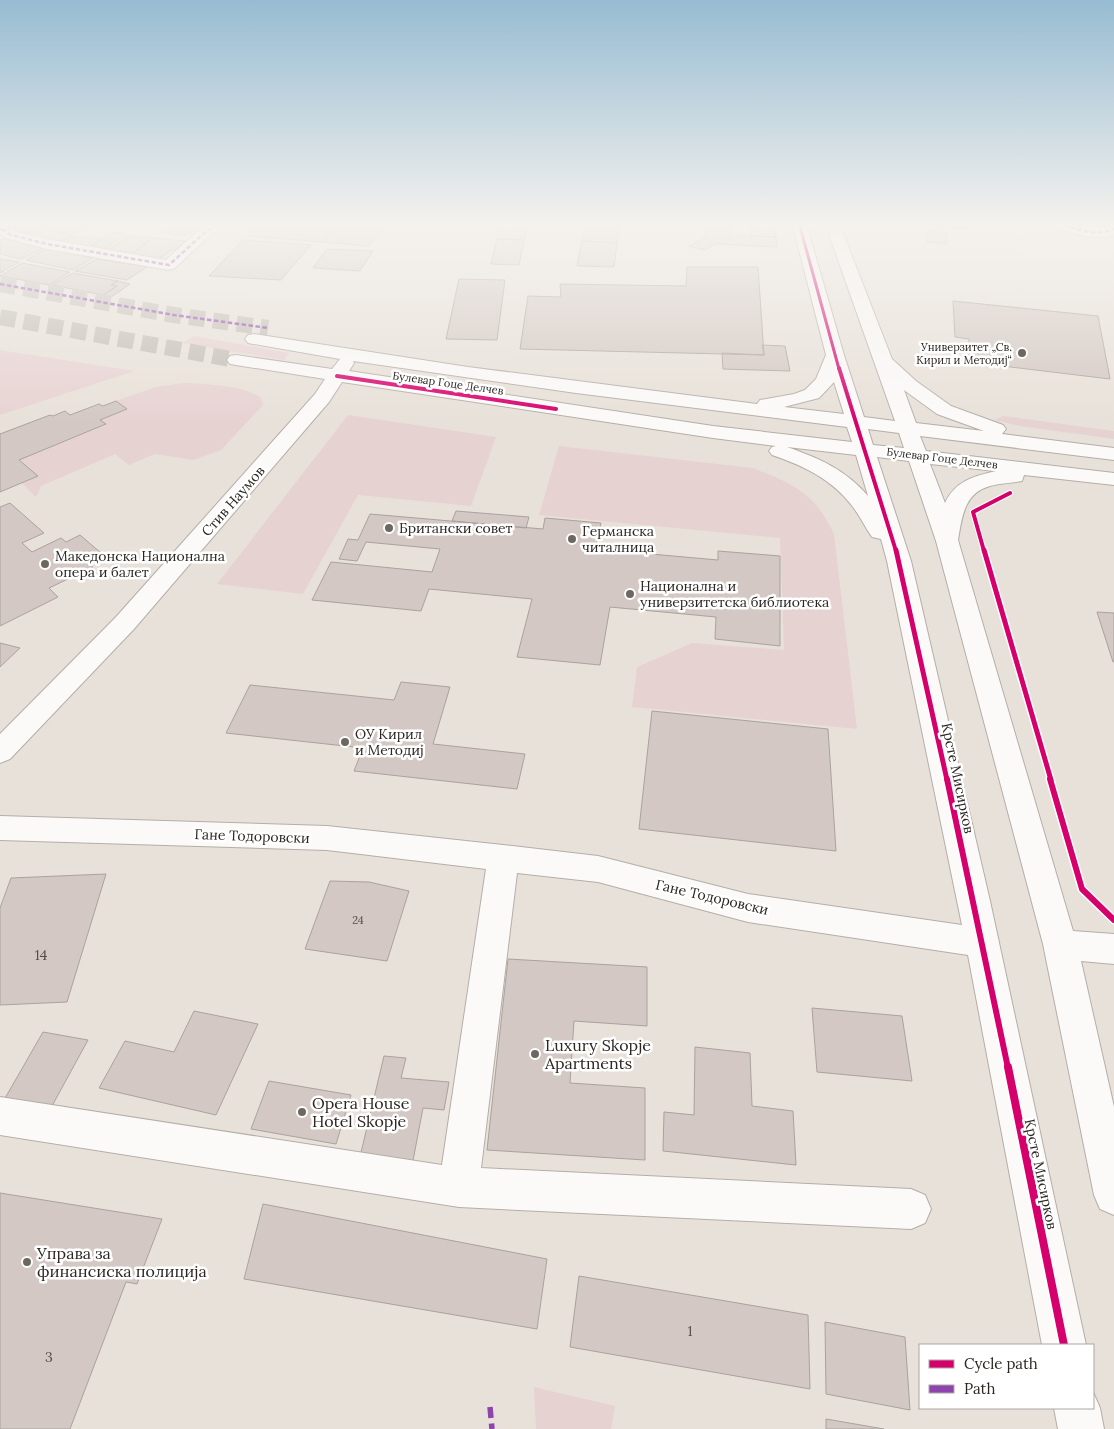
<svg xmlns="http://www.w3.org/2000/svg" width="1114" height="1429" font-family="Lora,serif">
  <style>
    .green { fill: #e7d2d2 }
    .building { fill: #d3c8c3; stroke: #a9a29e }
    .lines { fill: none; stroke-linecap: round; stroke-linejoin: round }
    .minor-tunnel { stroke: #c2bcb4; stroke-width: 16; stroke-dasharray: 16 8; stroke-linecap: butt }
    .minor-casing { stroke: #b4aea8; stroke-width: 2 }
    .minor { fill: #fcfaf9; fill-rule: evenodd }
    .quiet-far1 { stroke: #8e44ad; stroke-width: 2.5; stroke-dasharray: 4.5 2.5; stroke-linecap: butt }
    .quiet { stroke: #8e44ad; stroke-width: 5.5; stroke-dasharray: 11 5.5; stroke-linecap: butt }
    .cycleway-far4-casing { stroke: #fff; stroke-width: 5 }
    .cycleway-far3-casing { stroke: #fff; stroke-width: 6 }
    .cycleway-far2-casing { stroke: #fff; stroke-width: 8 }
    .cycleway-far1-casing { stroke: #fff; stroke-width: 9 }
    .cycleway-casing { stroke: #fff; stroke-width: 11 }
    .cycleway-far4 { stroke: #d6006c; stroke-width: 3 }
    .cycleway-far3 { stroke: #d6006c; stroke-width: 4 }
    .cycleway-far2 { stroke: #d6006c; stroke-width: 5 }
    .cycleway-far1 { stroke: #d6006c; stroke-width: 6 }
    .cycleway { stroke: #d6006c; stroke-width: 8 }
    .poi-dot { fill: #6d6761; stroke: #fff; stroke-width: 2 }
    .labels { text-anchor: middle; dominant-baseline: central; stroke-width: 5; stroke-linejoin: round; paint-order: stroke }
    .far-poi-label { font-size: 11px; fill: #2b2621; stroke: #fff; text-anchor: end }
    .far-street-label { font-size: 11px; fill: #2b2621; stroke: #fff }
    .number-label { font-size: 11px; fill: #554e4a }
    .street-label { font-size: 14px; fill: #2b2621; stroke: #fff }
    .poi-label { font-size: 14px; fill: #2b2621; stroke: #fff; text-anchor: start }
    .near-number-label { font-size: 14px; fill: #554e4a }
    .near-poi-label { font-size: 16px; fill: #2b2621; stroke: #fff; text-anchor: start }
  </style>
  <rect width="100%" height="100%" fill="#e8e1d9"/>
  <path class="green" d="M194 336 289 353 284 360 182 343Z
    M0 350 134 371 0 415Z
    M184 383C204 384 245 385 261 398L263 405 221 450 194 460 155 454 129 465 115 454 41 486 36 497 22 483 38 476 19 460 106 425 100 420 127 409 116 401 156 387Z
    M348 415 496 437 471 506 358 495 303 594 217 584Z
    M1003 416 1114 431V439L1020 426 994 420Z
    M559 446 753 468C793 484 815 493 834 534L857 729 632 707 637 667 692 643 784 650 780 538 539 515Z
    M534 1387 615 1406 611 1429H536Z"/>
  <path class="building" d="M56 223H69L81 230 68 235 41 226Z
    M69 223H91L95 226 81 230Z
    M178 223H195L205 225 185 236 162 232Z
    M273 223 283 226 288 223 335 227 322 242 247 236 256 223Z
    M338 223H387L369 246 322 242Z
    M502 223H528L524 240 497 239Z
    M586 223H620L617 243 582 241Z
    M705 223H729L730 235 776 237 777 247 716 244 705 250 689 246 705 238Z
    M750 223H774L776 237 751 236Z
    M936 223H964L967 229 938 228Z
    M41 226 71 236 60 241 35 238 18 232Z
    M927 231 947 233V244L927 242Z
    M111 232 126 234 103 250 89 248Z
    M71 236 102 239 89 248 60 241Z
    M128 236 152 238 131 255 107 251Z
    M11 238 28 245 45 248 21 259 0 254V240Z
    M152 238 186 241 175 250H171L158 260 131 255Z
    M497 239 524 240 519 265 491 264Z
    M243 240 311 245 281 280 209 276Z
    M582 241 617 243 614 267 577 266Z
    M47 249 93 258 73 270 26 260Z
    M327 249 373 251 360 271 313 268Z
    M0 259 19 262 0 273Z
    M97 259 147 267 127 280 75 271Z
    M22 263 70 272 49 285 0 276Z
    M687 267H758L764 355 520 349 528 296 561 297 560 284 686 286Z
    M73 273 118 281 111 285 117 286 103 295 52 285Z
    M459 279 505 280 497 340 446 339Z
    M118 281 130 284 111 297 103 295 117 286 111 285Z
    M953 301 1098 316 1110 379 969 362V339L955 337Z
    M762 345 785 346 790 371 723 369 722 353 764 355Z
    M116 401 127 409 100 420 106 424 19 460 38 476 0 492V434L50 415 53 416 65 411 70 415 99 404 103 406Z
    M10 503 44 533 22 543 32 552 61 538 66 542 80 535 101 553 85 561 93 567 49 588 58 597 0 626V507Z
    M456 511 529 517 526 528 452 521Z
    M370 514 543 529 545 518 601 523 595 549 718 560V551L780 556V646L715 639 716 617 610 607 600 665 517 657 532 599 429 589 421 611 312 600 331 562 432 572 440 549 366 542 357 561 339 559 348 539 358 540Z
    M1097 612 1114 613V662H1113Z
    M0 643 20 648 0 667Z
    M401 682 450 687 433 744 525 754 517 789 354 771 363 748 226 733 250 685 394 700Z
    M652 711 828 729 836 851 639 829Z
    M106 874 67 1002 0 1005V908L11 878Z
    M330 881 369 882 409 891 387 961 305 949Z
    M508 959 647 967V1026L574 1021 570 1083 645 1088V1160L487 1150Z
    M812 1008 902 1016 912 1081 817 1072Z
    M194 1011 258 1024 216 1115 99 1088 125 1041 174 1052Z
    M43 1032 88 1040 46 1117 0 1107Z
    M695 1047 750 1053 752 1106 793 1111 796 1165 663 1151 664 1112 694 1115Z
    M384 1056 406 1058 401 1078 449 1082 444 1110 423 1108 411 1171 358 1165Z
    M269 1081 351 1095 336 1144 251 1129Z
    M0 1193 162 1219 137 1284 126 1282 70 1429H0Z
    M263 1204 547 1259 537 1329 244 1279Z
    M579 1276 808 1315 810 1389 570 1347Z
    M825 1322 905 1337 910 1410 826 1394Z
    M826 1419 884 1429H826Z"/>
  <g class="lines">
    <path class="minor-tunnel" d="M0 284 174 315 268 328
      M0 317 236 360"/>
    <g class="minor-casing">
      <path id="minor" d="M211 223H228L209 236 175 268 169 270 47 249 6 238 0 234V225H2L16 232 47 239 166 260 199 230Z
        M792 223H806L844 355 864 417 895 421 825 223H839L892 359 916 381 951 406 1003 425 1006 429 1002 434 1114 448V460L920 436 926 451 1114 473V485L1024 475 1022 481C1011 483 1000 483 990 486 964 493 962 517 958 540L1073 931 1114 934V964L1081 961 1114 1107V1215L1100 1209 1094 1195 1043 944 936 541 909 461 877 457 911 561 990 901 1086 1345H1042L968 955 748 922 598 882 517 873 481 1168 911 1189 925 1195 931 1209 925 1223 911 1229 459 1207 0 1135V1097L442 1165 486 869 327 850 0 840V816L327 826 503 845 598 856 748 894 962 925 887 561 881 539 872 537C865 527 860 516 853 507 832 479 804 466 772 455L769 451 772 447 776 446 713 438 342 382 329 402 134 629 10 759 0 763V734L116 617 315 394 325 379 236 365 230 364 227 360 230 356 236 355 332 369 340 359 248 343 245 339 248 335 254 334 468 367 757 404 760 400 794 394 805 390 816 379 826 355ZM353 361 576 393 847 427 852 442 713 426 349 371 354 363ZM834 382 844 414 784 407 819 398ZM904 390 937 414 984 431 916 423ZM868 429 899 433 904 448 873 445ZM787 447 856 455 868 496C846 470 819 458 787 447ZM930 464 996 471C974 476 955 481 945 503Z
        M1050 223H1072L1093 228H1104L1114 225V235C1093 241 1072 233 1052 226Z
        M1093 1392 1100 1408 1104 1429H1058L1054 1408H1093Z"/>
    </g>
    <use href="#minor" class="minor"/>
    <path class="quiet-far1" d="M1057 223C1076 229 1095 237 1114 229
      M2 229 11 235 47 244 169 265 204 233 221 223
      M0 230 34 223
      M0 284 174 315 268 328"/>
    <path class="quiet" d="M490 1407 492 1429"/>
    <g class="cycleway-far4-casing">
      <path id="cycleway-far4" d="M799 223 839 369"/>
    </g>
    <g class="cycleway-far3-casing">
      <path id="cycleway-far3" d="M839 368 896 551
        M337 376 556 409
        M984 551 973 512 1010 493"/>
    </g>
    <g class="cycleway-far2-casing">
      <path id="cycleway-far2" d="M896 550 947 780
        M984 550 1051 780"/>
    </g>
    <g class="cycleway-far1-casing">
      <path id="cycleway-far1" d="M947 779 1008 1068
        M1050 779 1082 889 1114 920"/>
    </g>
    <g class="cycleway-casing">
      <path id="cycleway" d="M1008 1067 1064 1345"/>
    </g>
    <use href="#cycleway-far4" class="cycleway-far4"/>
    <use href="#cycleway-far3" class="cycleway-far3"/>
    <use href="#cycleway-far2" class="cycleway-far2"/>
    <use href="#cycleway-far1" class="cycleway-far1"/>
    <use href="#cycleway" class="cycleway"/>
  </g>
  <linearGradient id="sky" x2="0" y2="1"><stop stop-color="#97bcd2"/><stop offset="0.53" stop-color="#f5f2ee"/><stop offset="1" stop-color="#f5f2ee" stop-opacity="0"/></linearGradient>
  <rect width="1114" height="423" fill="url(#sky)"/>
  <g class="poi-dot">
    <circle cx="1022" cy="353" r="5"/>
    <circle cx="389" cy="528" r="5"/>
    <circle cx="572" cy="539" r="5"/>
    <circle cx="45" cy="564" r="5"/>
    <circle cx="630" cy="594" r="5"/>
    <circle cx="345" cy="742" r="5"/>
    <circle cx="535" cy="1054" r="5"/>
    <circle cx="302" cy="1112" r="5"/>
    <circle cx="27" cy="1262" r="5"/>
  </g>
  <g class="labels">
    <g class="far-poi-label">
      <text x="1012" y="347">Универзитет „Св.<tspan x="1012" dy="13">Кирил и Методиј“</tspan></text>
    </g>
    <g class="far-street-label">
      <text transform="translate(448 383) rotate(8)">Булевар Гоце Делчев</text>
      <text transform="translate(942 458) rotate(7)">Булевар Гоце Делчев</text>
    </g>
    <g class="number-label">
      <text x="358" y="920">24</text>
    </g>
    <g class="street-label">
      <text transform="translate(233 501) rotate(-49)">Стив Наумов</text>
      <text transform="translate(958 778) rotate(78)">Крсте Мисирков</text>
      <text transform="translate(252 836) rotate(2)">Гане Тодоровски</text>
      <text transform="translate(712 897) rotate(13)">Гане Тодоровски</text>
      <text transform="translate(1041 1174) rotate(78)">Крсте Мисирков</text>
    </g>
    <g class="poi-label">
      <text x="399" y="528">Британски совет</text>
      <text x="582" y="531">Германска<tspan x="582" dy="16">читалница</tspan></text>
      <text x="55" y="556">Македонска Национална<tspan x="55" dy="16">опера и балет</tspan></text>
      <text x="640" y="586">Национална и<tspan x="640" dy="16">универзитетска библиотека</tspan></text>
      <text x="355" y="734">ОУ Кирил<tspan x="355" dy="16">и Методиј</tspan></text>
    </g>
    <g class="near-number-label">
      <text x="41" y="955">14</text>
      <text x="690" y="1331">1</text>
      <text x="49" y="1357">3</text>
    </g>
    <g class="near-poi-label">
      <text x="545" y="1045">Luxury Skopje<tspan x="545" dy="18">Apartments</tspan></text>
      <text x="312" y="1103">Opera House<tspan x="312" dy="18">Hotel Skopje</tspan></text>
      <text x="37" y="1253">Управа за<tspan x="37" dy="18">финансиска полиција</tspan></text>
    </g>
  </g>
  <rect x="919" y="1344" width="175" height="65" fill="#ffffff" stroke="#aaa8a6"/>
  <rect x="929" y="1360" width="25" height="8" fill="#d6006c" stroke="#aaa8a6"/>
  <text x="964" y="1369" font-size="15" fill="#2b2621">Cycle path</text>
  <rect x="929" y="1385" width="25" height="8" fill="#8e44ad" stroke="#aaa8a6"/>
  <text x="964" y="1394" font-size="15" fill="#2b2621">Path</text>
</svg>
